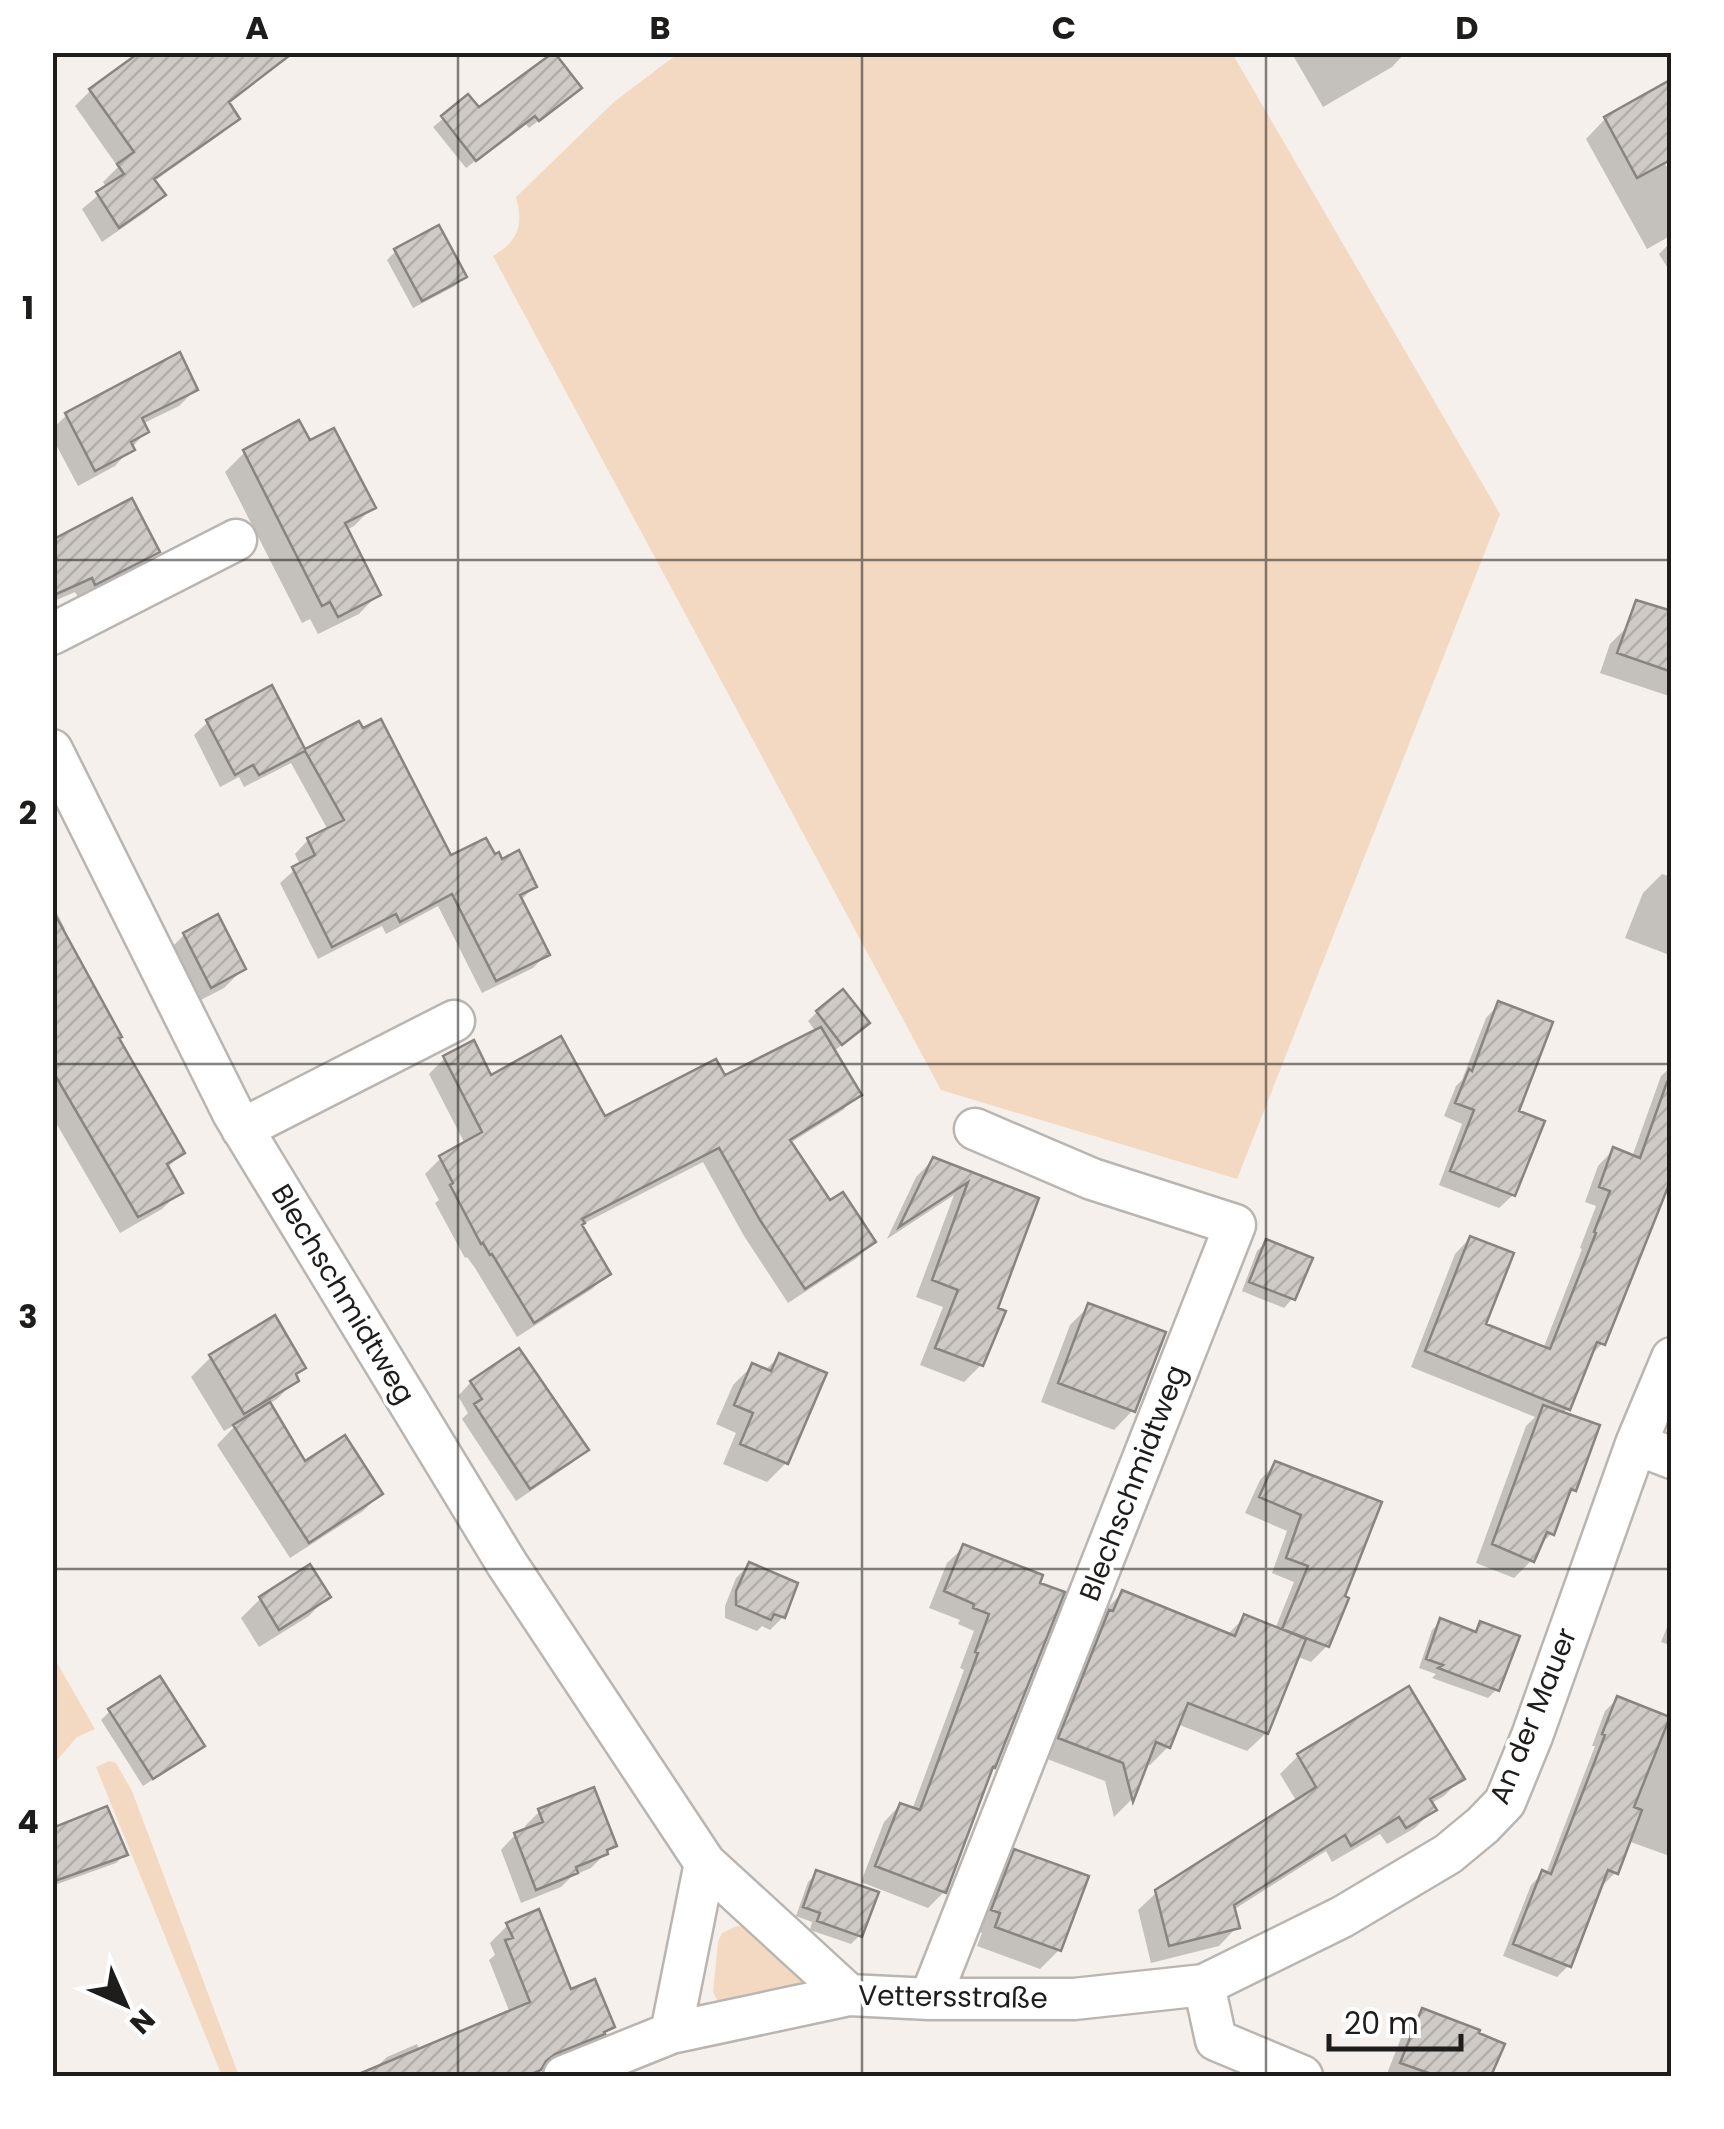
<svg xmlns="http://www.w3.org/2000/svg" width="1724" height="2129" font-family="Poppins,sans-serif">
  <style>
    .green { fill: #f3d9c1 }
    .shadow { fill: #0003 }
    .building { fill: url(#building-hatch); stroke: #898481; stroke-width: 2.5 }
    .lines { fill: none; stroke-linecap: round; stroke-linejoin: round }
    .street-casing { stroke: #bab5b1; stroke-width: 45 }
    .street { stroke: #fff; stroke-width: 40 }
    .grid { fill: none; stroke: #1f1d1c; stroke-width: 2.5; stroke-opacity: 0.55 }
    .labels { text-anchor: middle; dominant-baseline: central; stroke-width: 8; stroke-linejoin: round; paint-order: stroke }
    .street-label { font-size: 28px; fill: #1f1d1c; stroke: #fff }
    .neatline { fill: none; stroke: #1f1d1c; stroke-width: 4 }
    .grid-label { font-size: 32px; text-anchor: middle; font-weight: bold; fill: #1f1d1c }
  </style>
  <defs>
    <pattern id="building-hatch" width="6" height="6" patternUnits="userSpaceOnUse" patternTransform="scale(2.5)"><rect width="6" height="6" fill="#cfcac6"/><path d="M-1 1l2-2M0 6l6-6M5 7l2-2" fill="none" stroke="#b1adaa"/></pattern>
  </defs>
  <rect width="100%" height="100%" fill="#f5f0ec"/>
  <path class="green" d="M680 52 1232 53 1500 514 1237 1179 941 1090 493 256C518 241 524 226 516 197L614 102Z
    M53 1656 95 1729 77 1737 53 1765Z
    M109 1761 116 1763 132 1791 239 2076H222L96 1767Z
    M737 1926 752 1927 802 1972 801 1983 795 1993 728 2009 718 2002 713 1992 718 1942 722 1933Z"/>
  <path class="shadow" d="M1291 52H1406L1392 67 1323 107Z
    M266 71 227 104 237 119 221 134 153 182 163 195 147 211 102 242 82 209 107 188 103 182 118 167 75 106 90 91Z
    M1658 90 1664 162 1672 176V235L1647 249 1586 139 1605 119Z
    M570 97 529 128 525 123 466 168 433 127 468 98 478 111Z
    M1672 241V275L1659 254Z
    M396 251 464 277 455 286 413 308 387 260Z
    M195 390 179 406 142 424 146 432 115 466 78 486 52 437V429L67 415Z
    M309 444 373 507 354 526 346 530 378 594 359 614 318 634 310 619 302 623 225 472 245 452Z
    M52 544 157 552 141 568 79 599 75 592 52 602Z
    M1629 625 1672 639V697L1600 673 1610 644Z
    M271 688 304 752 358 724 450 858H493L534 887 520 901 546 955 533 968 482 993 438 906 386 934 382 926 318 959 280 883 300 865 295 854 308 840 328 830 291 763 244 787 239 777 220 787 194 735 208 722Z
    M1662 874 1672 877V956L1625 938 1643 893Z
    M52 903 65 929 62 932 116 1039 182 1153 167 1168 180 1192 162 1209 120 1233 52 1116Z
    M184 935 243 969 224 988 191 1005 165 954Z
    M1499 1004 1516 1112 1513 1195 1499 1208 1439 1185 1462 1124 1444 1116 1456 1086 1462 1080 1486 1018Z
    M817 1012 858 1032 833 1052 858 1094 843 1110 790 1143 829 1203 873 1242 857 1258 788 1303 744 1236 703 1162 579 1226 608 1273 592 1289 517 1337 475 1268 467 1257 465 1258 435 1203 439 1200 425 1174 441 1158 465 1144 429 1074 445 1058 490 1079 604 1120 724 1079 816 1032 808 1021Z
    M1672 1066V1170L1603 1343 1588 1358 1568 1408 1562 1414 1574 1490 1564 1499 1552 1533 1537 1548 1532 1560 1514 1578 1476 1563 1526 1426 1535 1417 1411 1367 1455 1254 1470 1238 1482 1326 1543 1349 1582 1249 1580 1248 1596 1206 1585 1202 1598 1166 1613 1150 1632 1157 1661 1076Z
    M933 1160 1036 1200 995 1310 981 1365 964 1382 920 1365 943 1307 916 1297 954 1195 887 1239 916 1177Z
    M1266 1242 1293 1298 1284 1308 1242 1291 1257 1251Z
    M1089 1306 1133 1410 1114 1430 1041 1402 1070 1325Z
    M780 1356 786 1463 767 1482 723 1464 736 1433 716 1424 733 1385 752 1366 764 1371Z
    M211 1357 303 1367 294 1376 296 1380 277 1399 269 1404 305 1464 380 1494 363 1511 290 1558 217 1445 234 1427 233 1426 224 1431 191 1377Z
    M471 1382 586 1450 572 1463 516 1501 462 1419 468 1413 458 1396Z
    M1275 1464 1378 1503 1327 1646 1311 1662 1296 1656 1266 1733 1247 1751 1177 1724 1168 1747 1150 1765 1145 1763 1131 1800 1114 1817 1105 1781 1042 1757 1104 1611 1122 1593 1227 1635 1245 1617 1275 1629 1294 1582 1272 1573 1287 1531 1245 1513 1260 1480Z
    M964 1547 1040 1577 993 1767 988 1772 944 1892 928 1908 861 1882 884 1822 900 1805 912 1810 964 1670 960 1668 974 1631 958 1624 960 1620 929 1608 947 1563Z
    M749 1565 783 1617 770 1630 762 1626 757 1631 725 1618V1606L736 1578Z
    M328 1596 309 1616 259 1647 241 1618 260 1599Z
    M1672 1615V1646L1661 1642Z
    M1441 1621 1472 1633 1481 1624 1497 1689 1488 1698 1432 1678 1436 1674 1419 1668 1432 1630Z
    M1409 1689 1462 1778 1444 1796 1430 1804 1433 1810 1415 1828 1387 1844 1380 1834 1332 1862 1326 1851 1233 1910 1237 1927 1219 1946 1151 1963 1138 1910 1157 1892 1297 1802 1280 1774 1298 1756Z
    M1617 1699 1664 1717 1672 1712V1857L1628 1841 1616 1872 1604 1884 1601 1883 1569 1965 1557 1977 1503 1956 1531 1885 1543 1873 1546 1874 1595 1746H1592L1605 1711Z
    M110 1711 201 1745 192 1754 143 1786 101 1720Z
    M539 1812 614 1845 591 1868 572 1876 561 1887 521 1903 501 1850 515 1835 527 1831 525 1826Z
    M52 1846 125 1854 116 1863 52 1886Z
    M1015 1852 1059 1950 1040 1969 977 1946 982 1933 973 1929 996 1872Z
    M817 1873 860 1935 851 1944 810 1930 812 1922 796 1916 808 1882Z
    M508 1925 569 1993 612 2026 584 2051 536 2070 530 2076H367L387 2057 417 2044 420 2051 510 2013 489 1960 495 1955 490 1943Z
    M1422 2011 1502 2045 1489 2076H1386L1405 2028Z"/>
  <path class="building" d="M140 52H294L229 102 240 119 154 179 166 195 119 228 96 192 124 174 117 164 134 152 89 89Z
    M554 52 582 88 539 121 535 116 476 161 441 116 468 94 479 107Z
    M1672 79V159L1637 178 1604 117Z
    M439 225 467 277 422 301 394 249Z
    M180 352 198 390 142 418 149 432 131 442 135 450 95 471 65 413Z
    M299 420 310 440 334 428 376 508 345 523 381 595 338 617 330 602 322 606 243 450Z
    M132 498 160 552 95 585 92 578 52 596V540Z
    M1636 600 1672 611V672L1617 653Z
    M272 685 305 749 359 721 363 728 381 719 451 855 486 838 495 854 499 852 502 859 519 850 537 887 520 895 550 955 496 981 452 894 400 922 396 914 332 947 292 867 315 855 307 838 344 820 305 751 259 775 253 765 235 775 206 720Z
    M52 909 122 1037 119 1038 185 1153 167 1164 183 1193 138 1217 52 1070Z
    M218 914 246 969 211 988 183 933Z
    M843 989 870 1023 842 1045 816 1011Z
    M1498 1001 1553 1022 1519 1111 1545 1121 1515 1196 1450 1171 1474 1110 1455 1103 1469 1069 1472 1071Z
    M821 1027 862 1095 790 1140 830 1200 843 1192 876 1242 805 1289 760 1220 719 1148 582 1219 585 1223 582 1225 611 1274 534 1323 492 1254 490 1255 483 1243 481 1244 450 1185 453 1183 439 1156 482 1132 443 1056 474 1040 491 1075 561 1036 605 1116 716 1059 725 1075Z
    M1667 1082 1672 1083V1177L1605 1345 1597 1342 1570 1410 1425 1351 1470 1236 1514 1253 1486 1324 1550 1349 1596 1233 1594 1232 1610 1191 1599 1187 1613 1147 1640 1158Z
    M933 1157 1039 1198 998 1308 1006 1311 983 1366 935 1348 958 1290 932 1280 968 1182 899 1227Z
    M1266 1239 1313 1258 1295 1300 1249 1282Z
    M1088 1303 1166 1332 1135 1412 1058 1383Z
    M275 1315 306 1368 296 1374 299 1381 244 1414 209 1355Z
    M519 1348 589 1450 530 1489 474 1404 482 1399 470 1381Z
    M779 1353 827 1373 788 1464 740 1444 753 1413 734 1405 752 1363 771 1371Z
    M270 1402 305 1461 345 1435 383 1494 309 1543 233 1425Z
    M1543 1405 1600 1425 1576 1491 1571 1489 1554 1535 1547 1532 1534 1562 1492 1544Z
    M1275 1461 1382 1502 1345 1596 1349 1598 1329 1647 1282 1629 1308 1566 1286 1558 1301 1515 1259 1497Z
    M963 1544 1043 1575 1040 1583 1065 1592 995 1768 993 1767 946 1893 875 1866 900 1803 920 1810 978 1653 975 1652 989 1614 973 1608 974 1604 944 1591Z
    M749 1562 798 1583 785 1618 774 1614 771 1620 736 1605V1591Z
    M310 1564 331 1597 279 1630 259 1597Z
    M1122 1590 1235 1636 1244 1614 1306 1639 1268 1734 1188 1703 1170 1748 1156 1742 1133 1802 1123 1763 1058 1738 1109 1610 1113 1611Z
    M1440 1618 1476 1632 1480 1621 1520 1636 1499 1691 1438 1668 1443 1665 1426 1659Z
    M160 1676 205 1746 153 1779 108 1709Z
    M1409 1686 1465 1779 1430 1799 1437 1810 1406 1828 1399 1817 1351 1846 1345 1835 1234 1905 1240 1928 1169 1946 1155 1890 1316 1787 1297 1754Z
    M1617 1696 1670 1717 1634 1807 1642 1810 1618 1874 1608 1870 1571 1967 1513 1944 1542 1870 1551 1874 1605 1735 1602 1734Z
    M594 1787 617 1846 607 1850 608 1854 576 1867 578 1873 536 1890 514 1833 543 1822 538 1809Z
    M107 1806 128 1855 52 1882V1828Z
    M1014 1849 1089 1876 1061 1951 995 1927 1000 1913 991 1910Z
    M816 1870 879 1892 862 1937 817 1921 820 1913 803 1907Z
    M539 1909 571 1989 595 1979 615 2027 604 2032 605 2034 555 2054 546 2061 541 2070 527 2076H354L530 2002 505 1940 513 1938 506 1923Z
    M1422 2008 1480 2030 1479 2033 1505 2044 1491 2076H1437L1400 2063Z"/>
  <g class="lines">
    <g class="street-casing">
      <path id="street" d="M52 634 236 540
        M52 750 233 1113 507 1564 705 1863 849 1995
        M242 1129 454 1021
        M1636 1444 1672 1458
        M1204 1985 1342 1917 1448 1854 1483 1825 1505 1802 1532 1736 1636 1444 1672 1358
        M930 1999 1235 1225 1092 1179 975 1129
        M671 2033 705 1863
        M564 2076 671 2033 849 1995 930 1999H1074L1204 1985 1216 2040 1302 2076"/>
    </g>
    <use href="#street" class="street"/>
  </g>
  <path class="grid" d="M458 52V2076M862 52V2076M1266 52V2076M52 560H1672M52 1064H1672M52 1569H1672"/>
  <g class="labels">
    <g class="street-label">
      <text transform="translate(343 1294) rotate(59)">Blechschmidtweg</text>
      <text transform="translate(1133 1483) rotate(-69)">Blechschmidtweg</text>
      <text transform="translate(1533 1716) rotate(-68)">An der Mauer</text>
      <text transform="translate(953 1997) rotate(1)">Vettersstraße</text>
    </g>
  </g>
  <rect width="1724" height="2129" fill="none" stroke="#ffffff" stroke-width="110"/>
  <g transform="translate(125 2004) rotate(135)" stroke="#ffffff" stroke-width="8" paint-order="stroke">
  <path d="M0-8L18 38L0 25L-18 38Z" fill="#1f1d1c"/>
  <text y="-15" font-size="28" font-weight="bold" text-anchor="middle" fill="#1f1d1c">N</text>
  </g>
  <path d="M1329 2034v15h132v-15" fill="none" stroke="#1f1d1c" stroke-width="5"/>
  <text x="1344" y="2034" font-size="30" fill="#1f1d1c" stroke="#ffffff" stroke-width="8" paint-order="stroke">20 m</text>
  <rect x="55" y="55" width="1614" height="2019" class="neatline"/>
  <g class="grid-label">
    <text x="257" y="39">A</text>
    <text x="660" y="39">B</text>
    <text x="1064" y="39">C</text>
    <text x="1467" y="39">D</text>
    <text x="28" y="319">1</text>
    <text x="28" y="824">2</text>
    <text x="28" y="1328">3</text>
    <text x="28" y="1833">4</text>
  </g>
</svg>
